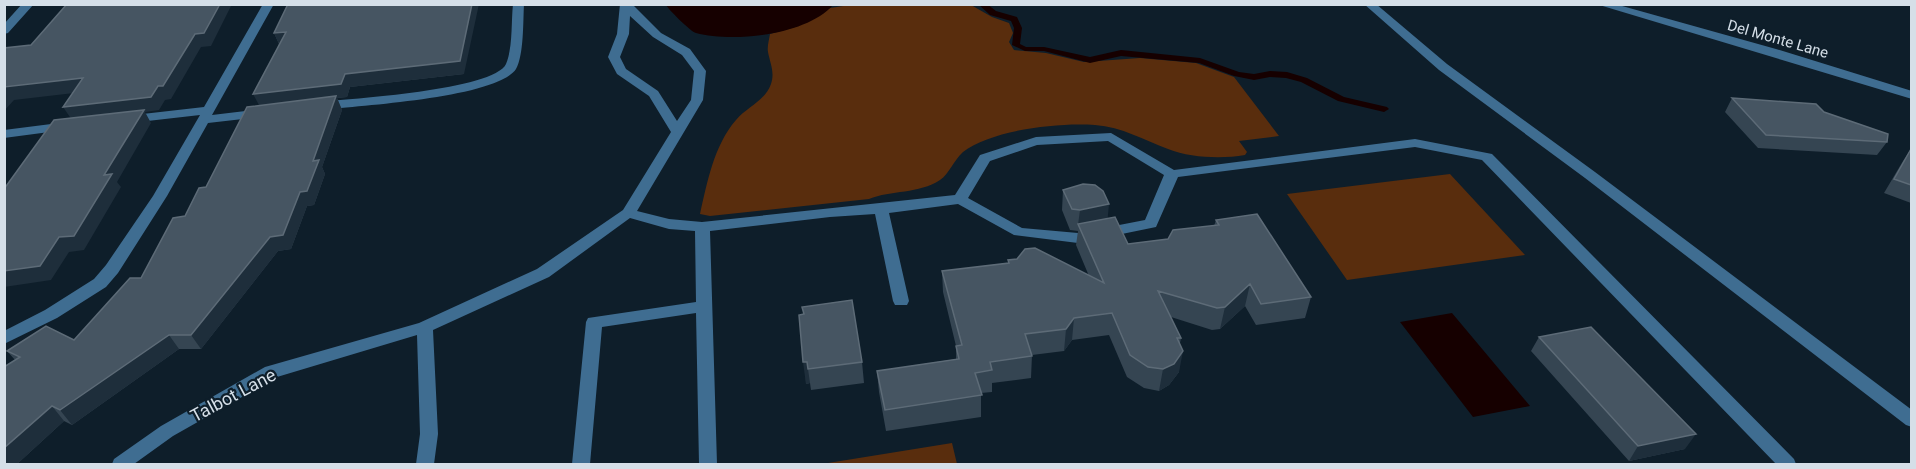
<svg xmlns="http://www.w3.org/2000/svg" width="1916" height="469" font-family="Roboto,sans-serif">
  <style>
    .green { fill: #592d0d }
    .water { fill: #160000 }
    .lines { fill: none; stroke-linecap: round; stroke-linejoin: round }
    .stream { fill: #160000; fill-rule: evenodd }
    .minor { fill: #3f6d91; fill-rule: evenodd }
    .wall { fill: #354552 }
    .shaded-wall { fill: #1e2e3b }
    .building { fill: #465562; stroke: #5d6b77; stroke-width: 1.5 }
    .labels { text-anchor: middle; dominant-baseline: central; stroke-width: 4.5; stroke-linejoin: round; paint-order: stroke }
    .far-street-label { font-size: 15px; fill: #d5dfe8; stroke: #0e1e2a }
    .street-label { font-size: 18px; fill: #d5dfe8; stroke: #0e1e2a }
  </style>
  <rect width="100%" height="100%" fill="#0e1e2a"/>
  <path class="green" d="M857 4 971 5 992 17 1009 23 1013 33 1009 42 1014 50 1046 53 1084 62 1140 58 1196 63 1234 77 1279 136 1239 141 1247 152 1245 155C1222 159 1191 158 1168 149 1144 140 1122 127 1095 125 1059 122 991 130 963 152 954 160 949 174 940 180 919 194 891 190 869 199L710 216 700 214C707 183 714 145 736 120 747 107 765 101 771 84 775 72 770 63 768 52 767 47 769 40 770 34L795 27 830 8Z
    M1450 174 1525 255 1347 280 1287 194Z
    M952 443 957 464H828V463Z"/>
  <path class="water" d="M666 5H833C807 35 733 43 696 33 691 32 668 9 666 5Z
    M1452 313 1530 406 1473 417 1400 322Z"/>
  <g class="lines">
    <path class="stream" d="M978 4H987L996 11 1017 17 1022 28 1020 44 1026 47H1044L1090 57 1121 50 1200 58 1239 72 1254 74 1270 71 1287 72 1307 78 1344 97 1387 107 1389 109 1384 112 1338 101 1301 82 1286 78 1270 77 1254 80 1234 76 1199 63 1121 56 1090 63 1044 51H1025L1012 45 1014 28 1011 21 990 15Z"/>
    <path class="minor" d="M22 4H34L8 33 4 34V24Z
      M263 4H274L212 115 263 109 268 110 269 113 268 116 208 123 167 196 118 273 106 287 57 318 4 344V331L45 310 94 279 106 265 153 196 200 115 130 123 123 119 125 116 204 107Z
      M513 4H524C523 21 524 55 516 69 497 98 356 106 319 110L313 106 319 102C349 99 494 90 506 64 513 47 511 23 513 4Z
      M620 4H632L661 33 690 49 706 71 703 100 637 211 669 219 702 222 955 195 980 155 1036 137 1111 133 1174 170 1415 139 1487 153 1492 154 1794 459 1796 464H1776L1482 160 1415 147 1178 177 1156 227 1078 243 1014 235 958 204 889 213 909 301 907 305H895L893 301 875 214 830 217 710 231 717 464H699L696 313 602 327 590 464H572L586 322 588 318 696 302 695 231 669 229 630 218 549 277 433 330 438 434 434 464H416L420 434 417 335 277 377 173 436 134 464H112L114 459 161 426 265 367 419 323 537 269 623 210 671 132 649 96 617 74 608 57 617 34ZM630 16 653 37 682 55 694 71 691 100 677 121 658 91 626 69 620 57 629 34ZM1108 141 1164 175 1145 220 1078 233 1022 228 968 198 990 161 1037 145Z
      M1364 4H1376L1447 64 1595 172 1912 410V427L1906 425 1585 178 1439 70Z
      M1596 4H1615L1776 49 1912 91V99Z
      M67 122 74 126 72 129 4 138V130Z"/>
  </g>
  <path class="wall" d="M274 33 464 74 350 87 347 97 337 98 342 110 322 167 325 174 314 205 307 206 291 249 278 251 201 349H179L72 425 64 421 16 465H4L15 360 7 351 74 340 141 278 206 187 259 105 279 44Z
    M1732 98 1824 112 1887 142 1877 155 1758 148 1725 112Z
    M1911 149V203L1884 193 1903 161Z
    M1063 190 1108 219 1128 244 1168 239 1214 226 1216 220 1311 297 1305 318 1256 325 1245 306 1220 329 1212 330 1171 317 1181 338 1180 343 1179 372 1169 385 1159 391 1144 388 1127 377 1109 335 1072 340 1064 351 1032 355 1031 378 992 383V392L981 393V417L886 431 879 392 877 371 956 359V346L943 292 942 271 1008 263V260L1089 276 1076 245 1078 231 1070 230 1062 210Z
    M803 314 862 362 864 383 811 390 810 383 806 384Z
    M1539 337 1685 449 1629 461 1531 351Z"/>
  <path class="shaded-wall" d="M220 4H232L211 46 201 47 171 99 165 100 159 110 145 112 151 123 117 182 121 187 84 250 69 252 51 280 4 287V271L72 120 63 107 158 86 195 34Z
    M472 4H479L464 74 350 87 347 97 337 98 342 110 322 167 325 174 314 205 307 206 291 249 278 251 201 349 191 335 260 107 253 94 345 74Z
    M286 32 280 46 274 33Z
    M83 78 91 91 14 100 4 111V87Z
    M1109 204 1107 225H1078L1080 210Z
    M1250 284 1245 306 1220 329 1225 307Z
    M1074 318 1072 340 1064 351 1066 329Z
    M169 335 179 349 72 425 60 410Z
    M1183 351 1179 372 1169 385 1159 391 1163 369Z
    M803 362H807L810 383 806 384Z
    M52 406 64 421 16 465H4V448Z
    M1696 434 1685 449 1629 461 1638 446Z"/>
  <path class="building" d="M67 4H220L204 33 195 34 163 86H158L151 97 63 107 83 78 4 87V48L31 45Z
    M288 4H472L460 61 345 74 341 84 253 94 286 32 274 33Z
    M336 96 313 161 319 160 307 191 300 192 283 235 270 237 191 335H169L60 410 52 406 4 448V367L20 357 7 351 46 326 74 340 130 278H141L173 218 185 216 199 188 206 187 247 107Z
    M1732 98 1816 104 1824 112 1888 134 1887 142 1766 135Z
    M144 110 104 175 112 174 74 236 59 237 40 266 4 271V189L54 120Z
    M1911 149V185L1894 179Z
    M1083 184 1095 185 1103 191 1109 204 1080 210 1072 209 1063 190Z
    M1257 214 1311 297 1261 304 1250 284 1225 307 1217 308 1158 291 1181 338H1177L1183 351 1174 364 1163 369 1148 367 1130 355 1112 313 1074 318 1066 329 1025 334 1032 356 990 362 992 370 975 373 982 395 885 410 877 371 959 359 956 346 962 345 942 271 1009 263 1008 260 1017 259 1025 249 1035 248 1104 283 1078 224 1115 217 1128 244 1168 239 1173 230 1219 225 1216 220Z
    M852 300 862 362 808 369 807 362H803L799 315 804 314 802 307Z
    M1591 327 1696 434 1638 446 1539 337Z"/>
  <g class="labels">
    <g class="far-street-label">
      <text transform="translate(1778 39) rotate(16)">Del Monte Lane</text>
    </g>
    <g class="street-label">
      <text transform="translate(233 395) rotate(-28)">Talbot Lane</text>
    </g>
  </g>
  <rect width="1916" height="469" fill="none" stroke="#d5dfe8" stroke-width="12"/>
</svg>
